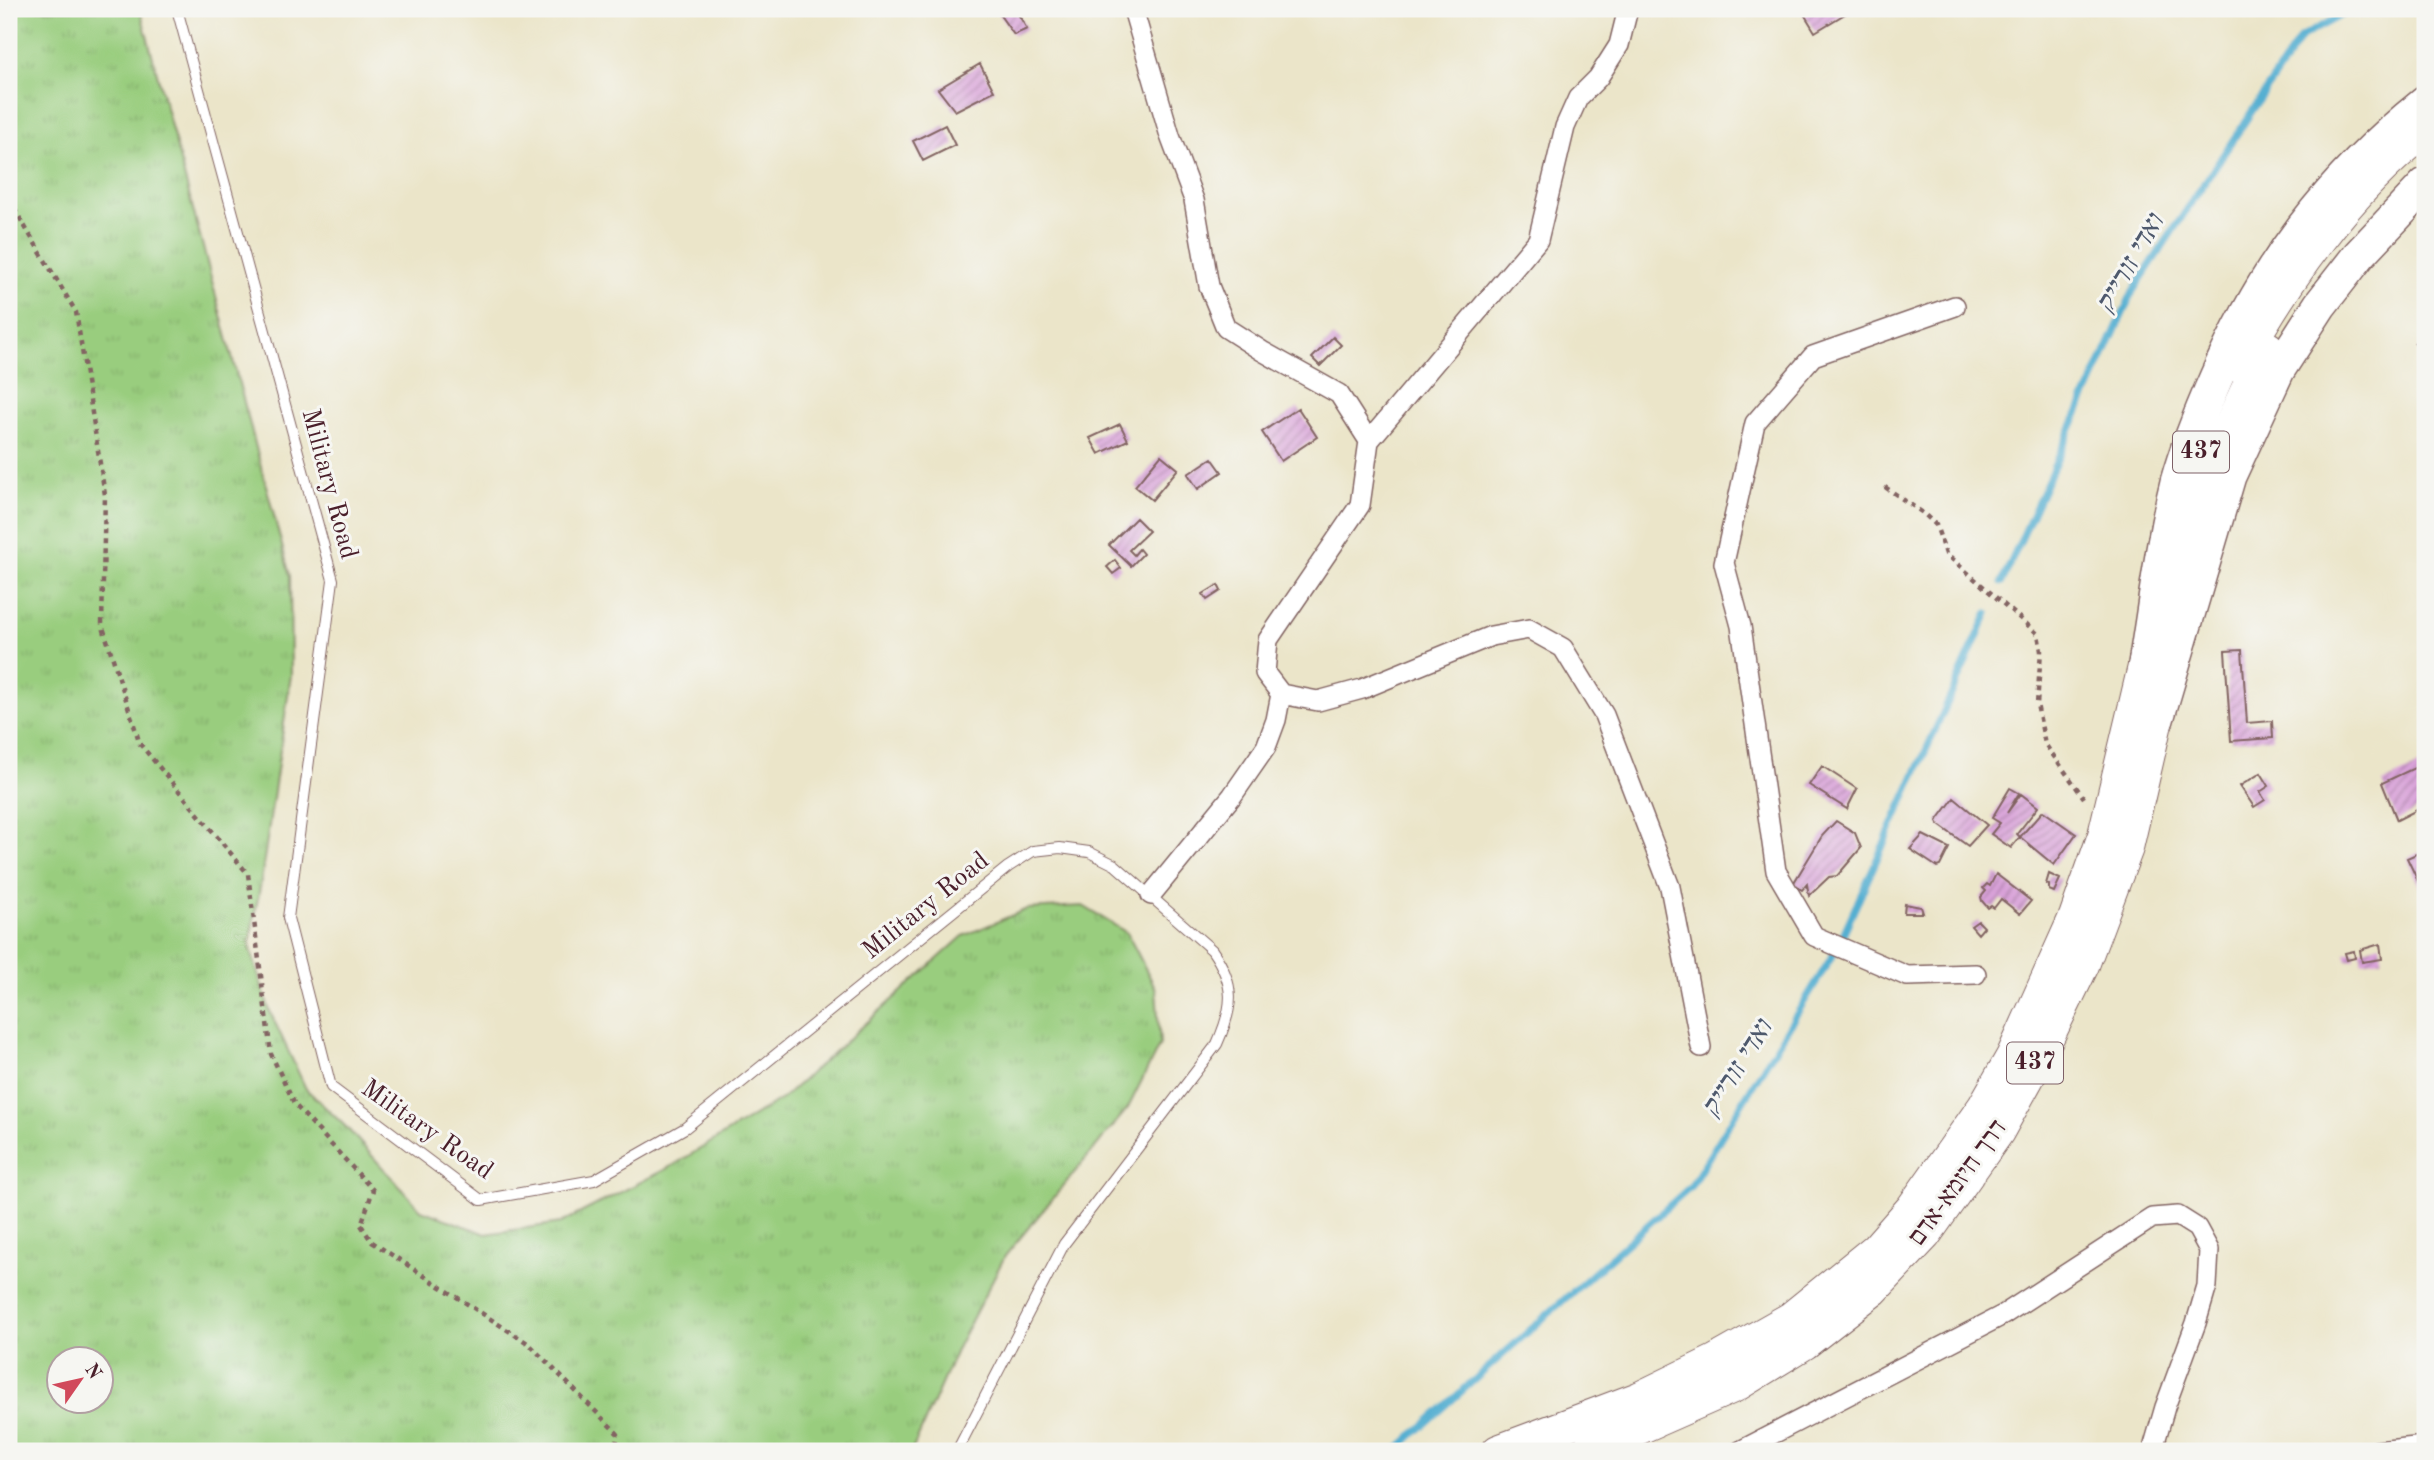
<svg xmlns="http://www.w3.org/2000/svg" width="2434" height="1460" font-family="'Old Standard TT','Frank Ruhl Libre',serif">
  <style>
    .grass { fill: url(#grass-tufts); stroke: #727654; stroke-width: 2; fill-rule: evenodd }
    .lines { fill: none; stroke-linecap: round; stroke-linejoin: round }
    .stream { stroke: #54afd1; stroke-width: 7 }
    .building { fill: url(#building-hatch) }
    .service-casing { stroke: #826462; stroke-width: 12 }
    .minor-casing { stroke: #826462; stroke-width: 22 }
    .primary-casing { stroke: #826462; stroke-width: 34 }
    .trunk-casing { stroke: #826462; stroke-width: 36 }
    .path { stroke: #826462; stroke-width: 4.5; stroke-dasharray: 5 5; stroke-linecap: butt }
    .service { stroke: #fff; stroke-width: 10 }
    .minor { stroke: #fff; stroke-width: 19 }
    .primary { stroke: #fff; stroke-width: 32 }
    .trunk { stroke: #fff; stroke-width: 33 }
    .labels { text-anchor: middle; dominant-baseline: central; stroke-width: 6; stroke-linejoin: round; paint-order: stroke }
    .shield { fill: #f6f6f2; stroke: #7e6067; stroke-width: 2 }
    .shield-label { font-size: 24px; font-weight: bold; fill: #4a1f2b }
    .street-label { font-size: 26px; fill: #4a1f2b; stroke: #f6f6f2 }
    .water-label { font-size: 28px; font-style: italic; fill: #4e596d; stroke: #f6f6f2 }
  </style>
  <defs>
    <pattern id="grass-tufts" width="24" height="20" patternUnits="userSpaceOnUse" patternTransform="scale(1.75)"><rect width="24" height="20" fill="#99cd7e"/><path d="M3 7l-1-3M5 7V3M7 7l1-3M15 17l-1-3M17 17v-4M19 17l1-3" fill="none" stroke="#85b06d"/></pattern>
    <pattern id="building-hatch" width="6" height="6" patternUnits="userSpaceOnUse" patternTransform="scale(1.75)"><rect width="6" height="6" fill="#d9a2d9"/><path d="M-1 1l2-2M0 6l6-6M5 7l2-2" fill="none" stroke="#b283b0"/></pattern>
  </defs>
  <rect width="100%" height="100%" fill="#f6f6f2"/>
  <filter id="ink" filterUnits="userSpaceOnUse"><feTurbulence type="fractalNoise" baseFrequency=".0143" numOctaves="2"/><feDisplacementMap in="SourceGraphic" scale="14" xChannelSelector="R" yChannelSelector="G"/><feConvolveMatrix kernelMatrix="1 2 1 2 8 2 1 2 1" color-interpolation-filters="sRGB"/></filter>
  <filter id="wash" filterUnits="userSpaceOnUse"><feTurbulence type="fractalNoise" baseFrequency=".00686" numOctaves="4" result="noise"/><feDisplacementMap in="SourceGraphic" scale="28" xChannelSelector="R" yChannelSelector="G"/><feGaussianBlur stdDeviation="1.57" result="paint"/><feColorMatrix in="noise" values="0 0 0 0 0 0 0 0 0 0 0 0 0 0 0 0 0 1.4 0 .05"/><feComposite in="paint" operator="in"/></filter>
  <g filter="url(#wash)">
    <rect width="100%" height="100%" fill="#ebe5c9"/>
    <path class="grass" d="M9 9H140L290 576 291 675 260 887 249 945 270 1012 306 1089 346 1127 421 1210 486 1234 561 1223 672 1166 783 1098 963 936 1027 909 1083 906 1127 933 1156 989 1160 1044 1128 1108 1005 1256 958 1346 912 1451H9ZM60 1358H102V1400H60Z"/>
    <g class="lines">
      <path class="stream" d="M2002 582 2133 291 2301 37 2353 9
        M1395 1451 1691 1186 1836 950 1988 613"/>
    </g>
    <g id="blocks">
      <path class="building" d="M1001 9H1015L1027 29 1014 35 997 11Z
        M1801 9H1853L1815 32Z
        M980 64 994 91 955 111 938 89Z
        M945 125 955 145 923 161 913 141Z
        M1333 337 1341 345 1320 366 1312 358Z
        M1298 408 1317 437 1281 461 1262 432Z
        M1120 424 1128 440 1099 454 1090 438Z
        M1161 455 1178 469 1152 500 1135 486Z
        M1212 458 1222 472 1198 489 1188 474Z
        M1136 518 1149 531 1129 550 1134 555 1139 549 1143 554 1131 566 1109 545Z
        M1115 560 1121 568 1113 574 1107 567Z
        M1218 585 1221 591 1207 600 1203 594Z
        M2242 650 2247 723 2272 721 2273 738 2231 741 2225 651Z
        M2425 763V806L2397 820 2382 783Z
        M1822 766 1857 789 1847 809 1809 785Z
        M2261 773 2269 786 2260 792 2265 800 2254 807 2240 786Z
        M2010 788 2019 793 2007 813 2021 794 2038 807 2017 834 2020 837 2011 848 1991 834 2000 823 1992 818Z
        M1954 798 1987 825 1968 846 1939 825 1937 821Z
        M2043 811 2076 834 2054 865 2020 837Z
        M1836 821 1855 833 1861 848 1837 876 1829 877 1809 896 1807 884 1802 890 1793 884 1822 836Z
        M1923 835 1949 848 1940 866 1937 867 1910 849Z
        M2425 850V896L2407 858Z
        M1996 874 2031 901 2020 914 2001 899 1994 908 1991 906 1988 908 1982 901 1981 897 1986 891 1983 888 1987 884 1990 886Z
        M2049 874 2060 879 2054 892 2049 890V885L2046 884Z
        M1905 904 1921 907 1923 913H1904Z
        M1978 921 1984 927 1978 934 1971 926Z
        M2380 944 2382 959 2362 962 2360 950Z
        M2354 951 2355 958 2347 960 2345 953Z"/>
    </g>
  </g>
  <g filter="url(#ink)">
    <use href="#blocks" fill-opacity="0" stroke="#826462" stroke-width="2"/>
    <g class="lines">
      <g class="service-casing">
        <path id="service" d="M177 9 333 580 288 918 331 1087 481 1200 594 1180 685 1128 1008 867 1033 851 1060 848 1089 852 1115 865 1212 950C1236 985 1234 1006 1217 1044L1064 1244 957 1451"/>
      </g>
      <g class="minor-casing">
        <path id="minor" d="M1133 9 1170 136 1194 200 1209 286 1226 328 1262 351 1339 394 1369 441 1360 505 1268 640 1265 673 1281 694 1318 701 1362 689 1491 636 1529 629 1563 648 1604 715 1670 887 1701 1047
          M1955 306 1813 356 1755 423 1724 563 1741 626 1776 871 1814 936 1907 976 1976 974
          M1369 441 1538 240 1565 127 1578 98 1598 78 1619 45 1628 9
          M1151 895 1232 796 1266 747 1276 720 1281 694
          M1740 1451 2003 1315 2152 1218 2178 1216 2197 1228 2209 1250 2207 1286 2196 1323 2165 1407 2154 1445 2156 1451
          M2377 1451 2425 1446"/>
      </g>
      <g class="primary-casing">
        <path id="primary" d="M2238 366C2283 283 2349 189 2425 131
          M2173 621C2178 595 2181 568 2188 542 2208 475 2235 409 2268 348
          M1498 1451 1639 1398 1715 1361 1791 1318 1876 1249 1912 1208 1984 1106 2012 1057 2075 917 2104 835 2151 637
          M1587 1451 1735 1386 1805 1343 1873 1290 1925 1235 1998 1132 2029 1076 2083 965 2127 848 2157 719 2161 693"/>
      </g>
      <g class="trunk-casing">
        <path id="trunk" d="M2145 664C2155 604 2162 542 2177 482 2187 446 2201 412 2216 378 2265 266 2329 180 2425 103
          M2157 719 2229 476 2278 370 2320 305 2359 255 2425 185"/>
      </g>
      <path class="path" d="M9 200 76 312 105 495 102 624 140 744 248 874 271 1054 295 1105 373 1190 361 1225 372 1242 529 1344 618 1434 615 1451
        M2415 341 2425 352
        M1885 487 1923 513 1936 525 1946 554 2038 634 2041 651 2037 704 2045 744 2084 798"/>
      <use href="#service" class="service"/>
      <use href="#minor" class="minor"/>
      <use href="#primary" class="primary"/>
      <use href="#trunk" class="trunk"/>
    </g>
  </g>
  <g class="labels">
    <g class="shield">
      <rect x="2173" y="431.5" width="56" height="41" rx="5"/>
      <rect x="2007" y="1042.5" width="56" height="41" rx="5"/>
    </g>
    <g class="shield-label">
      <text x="2201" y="452">437</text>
      <text x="2035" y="1063">437</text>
    </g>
    <g class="street-label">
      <text transform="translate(329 484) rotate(75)">Military Road</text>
      <text transform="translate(926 906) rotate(-39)">Military Road</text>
      <text transform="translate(427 1130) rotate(35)">Military Road</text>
      <text transform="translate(1958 1183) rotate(-54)">דרך חיזמא-אדם</text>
    </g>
    <g class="water-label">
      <text transform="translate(2131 264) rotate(-60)">ואדי זורייק</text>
      <text transform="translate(1738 1069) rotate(-58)">ואדי זורייק</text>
    </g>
  </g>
  <rect width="2434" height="1460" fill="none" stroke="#f6f6f2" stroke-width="35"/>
  <g transform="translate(80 1380) rotate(56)"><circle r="33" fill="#f6f6f2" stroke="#b1a0a2" stroke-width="2"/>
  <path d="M0-5L12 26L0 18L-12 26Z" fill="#d1495b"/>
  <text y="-10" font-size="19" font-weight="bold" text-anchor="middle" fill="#4a1f2b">N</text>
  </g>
</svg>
